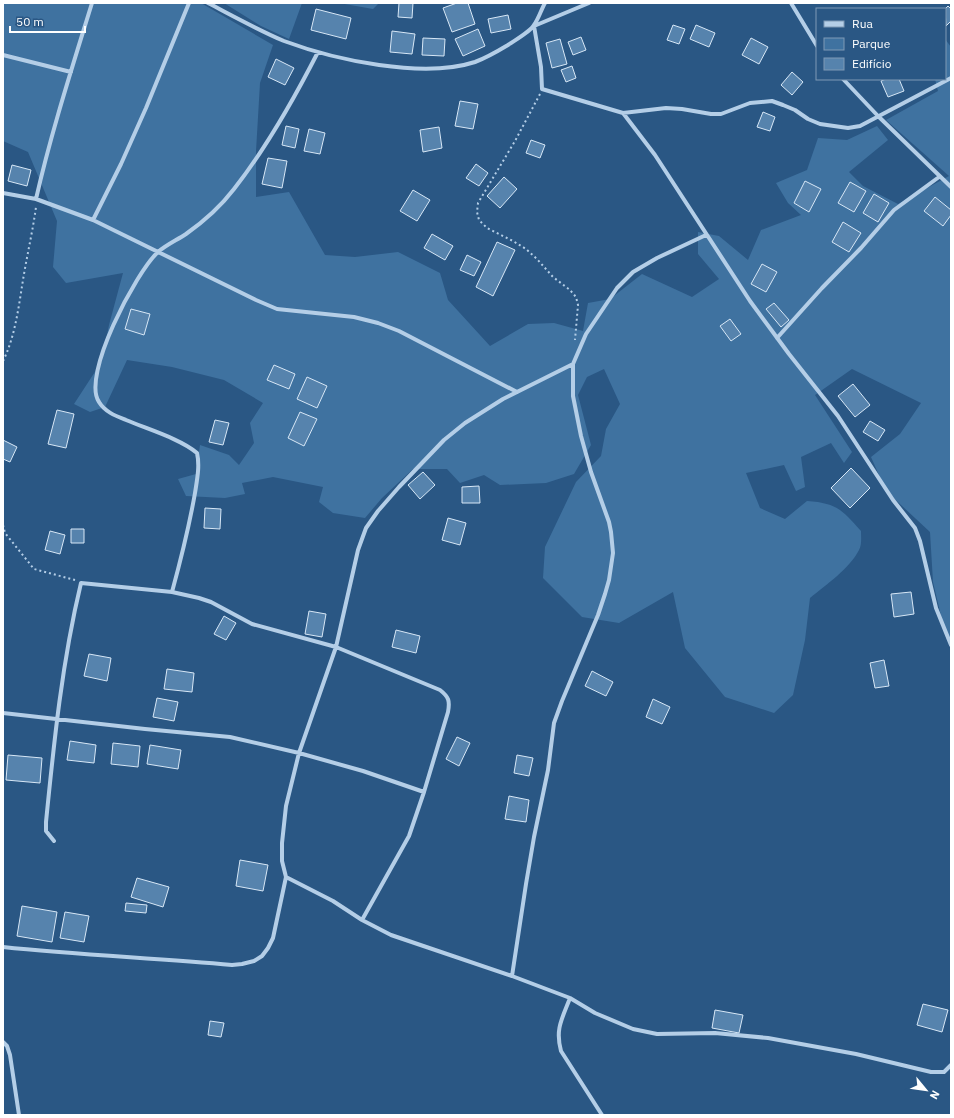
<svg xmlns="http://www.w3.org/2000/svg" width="954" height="1118" font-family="'IBM Plex Sans',sans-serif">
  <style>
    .green { fill: #3f72a0 }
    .building { fill: #5683ad; stroke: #d7e7f6 }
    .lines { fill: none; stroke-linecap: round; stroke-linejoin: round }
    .path { stroke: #b4cee7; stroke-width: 2; stroke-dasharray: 2 3; stroke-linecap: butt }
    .street { stroke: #b4cee7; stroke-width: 4 }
  </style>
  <rect width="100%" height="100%" fill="#2a5784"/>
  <path class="green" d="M3 3H201L273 45 260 83 256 151V197L289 192 325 255 355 257 398 252 440 273 448 300 490 346 528 324 554 323 583 331 588 303 610 299 642 274 692 297 719 279 698 254V232L719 236 748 260 761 230 801 215 788 203 776 183 807 170 818 138 847 140 877 126 888 140 849 172 863 186 898 204 949 176 886 120 938 91 935 79H945V39L951 47V642L942 620 933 582 930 532 886 491 871 457 900 434 921 403 852 369 815 395 852 452 844 463 831 443 801 457 805 487 796 491 784 465 746 473 760 508 785 519 807 501C837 503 842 510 861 531 861 536 862 545 859 550 850 568 826 585 810 598L805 640 793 695 774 713 725 697 685 648 673 592 619 623 582 617 543 578 545 547 576 482 601 456 606 429 620 404 604 369 587 377 578 395 591 445 574 474 546 483 500 485 484 475 460 483 447 469H413L382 498 365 518 333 513 319 502 323 487 273 477 242 483 245 494 225 498 186 496 178 479 196 474 200 445 229 455 239 465 254 443 250 423 263 403 224 380 172 367 127 360 105 407 90 412 74 404 102 361 109 325 123 273 66 283 53 267 57 221 28 152 3 141Z
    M224 3H302L289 39 261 26Z
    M339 3H379L373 9Z"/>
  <path class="building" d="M399 3H413L412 18 398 17Z
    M457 3H468L475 24 452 32 443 8Z
    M948 6 951 9V21L946 26 945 9Z
    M316 9 351 18 346 39 311 30Z
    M508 15 511 29 491 33 488 19Z
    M673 25 685 29 679 44 667 40Z
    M696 25 715 33 709 47 690 39Z
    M478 29 485 46 463 56 455 39Z
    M392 31 415 34 412 54 390 52Z
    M581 37 586 50 573 55 568 42Z
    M423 38 445 39 444 56 422 55Z
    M751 38 768 47 759 64 742 55Z
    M560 39 567 64 552 68 546 43Z
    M276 59 294 68 285 85 268 77Z
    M572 66 576 78 566 82 561 70Z
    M792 72 803 82 792 95 781 85Z
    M886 79H899L904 91 888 97 881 81Z
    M460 101 478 104 473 129 455 126Z
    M763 112 775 117 770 131 757 127Z
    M286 126 299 129 295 148 282 145Z
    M439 127 442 148 423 152 420 130Z
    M309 129 325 133 320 154 304 151Z
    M531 140 545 145 540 158 526 153Z
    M268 158 287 161 282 188 262 184Z
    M476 164 488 173 479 186 466 178Z
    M12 165 31 170 27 186 8 181Z
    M504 177 517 189 500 208 487 196Z
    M805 181 821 189 809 212 794 203Z
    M850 182 866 191 854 212 838 203Z
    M413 190 430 200 417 221 400 211Z
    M874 194 889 203 878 222 863 213Z
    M935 197 951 210V215L943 226 924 211Z
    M843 222 861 233 849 252 832 242Z
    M432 234 453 246 445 260 424 248Z
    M497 242 515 250 493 296 476 287Z
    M467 255 481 262 474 276 460 270Z
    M762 264 777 272 766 292 751 284Z
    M774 303 789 320 781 327 766 309Z
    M131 309 150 314 144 335 125 329Z
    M730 319 741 334 731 341 720 326Z
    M274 365 295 374 289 389 267 380Z
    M307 377 327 386 317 408 297 399Z
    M853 384 870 405 855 417 838 396Z
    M57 410 74 414 66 448 48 444Z
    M300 412 317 419 304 446 288 438Z
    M215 420 229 423 223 445 209 442Z
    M870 421 885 430 878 441 863 432Z
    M3 440 17 447 10 462 3 459Z
    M851 468 870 488 850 508 831 488Z
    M423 472 435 485 420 499 408 485Z
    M479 486 480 503H462V487Z
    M205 508 221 509 220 529 204 528Z
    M448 518 466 523 460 545 442 540Z
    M71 529H84V543H71Z
    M50 531 65 535 60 554 45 550Z
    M911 592 914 614 894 617 891 594Z
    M309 611 326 614 322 637 305 634Z
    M224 616 236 623 226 640 214 634Z
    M396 630 420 636 416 653 392 647Z
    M89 654 111 658 107 681 84 676Z
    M884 660 889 686 875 688 870 663Z
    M167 669 194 673 192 692 164 689Z
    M592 671 613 682 606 696 585 686Z
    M157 698 178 702 174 721 153 717Z
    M653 699 670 707 662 724 646 717Z
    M457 737 470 743 459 766 446 759Z
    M70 741 96 745 94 763 67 760Z
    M113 743 140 746 138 767 111 764Z
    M150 745 181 750 178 769 147 764Z
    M8 755 42 758 40 783 6 780Z
    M517 755 533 758 529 776 514 773Z
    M509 796 529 800 526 822 505 819Z
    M240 860 268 865 263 891 236 886Z
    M137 878 169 887 163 907 131 897Z
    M126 903 147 905 146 913 125 911Z
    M22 906 57 912 52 942 17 936Z
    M65 912 89 916 84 942 60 938Z
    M923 1004 948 1010 942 1032 917 1025Z
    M715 1010 743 1015 739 1033 712 1028Z
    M210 1021 224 1023 221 1037 208 1035Z"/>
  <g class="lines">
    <path class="path" d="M540 94 515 141 478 203 477 212 479 220 487 228 513 241 526 249 537 259 553 277 570 290 576 297 578 305 575 340
      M3 361C16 335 19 303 24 274 28 251 33 229 36 207
      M3 525 5 533 34 569 75 580"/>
    <path class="street" d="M208 3C233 16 258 30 284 41 335 60 423 79 475 62 486 58 498 51 508 45 515 40 530 32 534 25 539 18 541 10 545 3
      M589 3 534 26 541 67 542 89 623 113 666 108 682 109 711 114H721L750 103 772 101 783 105 795 110 808 119 820 124 848 128 860 126 951 78
      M791 3 817 46
      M3 55 71 72
      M843 79 878 116 951 187
      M623 113 655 155 750 301 789 354 838 416 893 500 915 528 920 541 936 608 951 645
      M3 193 36 199 93 220 256 300 277 309 354 317 378 323 399 331 517 392
      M36 199C51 133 72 68 92 3
      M93 220 121 164 146 108 189 3
      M777 338 822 288 861 248 894 210 939 177
      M172 592C181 559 189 527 195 493 197 480 200 466 197 453 181 439 147 429 126 420 116 416 105 412 99 402 81 376 136 272 158 252 166 245 177 240 186 234 203 222 221 206 234 189 267 147 294 99 318 52
      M3 713 145 729 230 737 299 753 363 771 424 792
      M54 841 46 831V822C54 742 62 662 81 583L172 592 199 598 211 602 252 624 336 647 440 690C449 697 450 701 448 712L424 792 409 836 362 920
      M286 877 333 901 362 920 391 935 512 976 570 998 595 1013 633 1029 657 1034 715 1033 768 1038 856 1054 931 1072H944L951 1065
      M3 947C79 955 156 958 232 965L242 964 254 961 262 956 268 948 273 938 286 877 282 861V843L286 806 299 753 336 647 358 550 366 528 378 511 399 487 444 440 465 423 503 399 573 364
      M512 976 526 884 534 837 548 770 554 723 562 701 598 615 605 594 609 580 613 553 611 532 609 522 591 472 581 436 573 396V364L586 334 617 288 633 272 657 258 706 235
      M570 998C562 1019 555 1029 561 1051L602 1115
      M3 1042 7 1046 10 1055 19 1115"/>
  </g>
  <rect width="954" height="1118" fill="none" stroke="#ffffff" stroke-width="8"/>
  <rect x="816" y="8" width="130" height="72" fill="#2a5784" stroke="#7f9ab5"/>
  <rect x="824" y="21" width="20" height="6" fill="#b4cee7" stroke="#7f9ab5"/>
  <text x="852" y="28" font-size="12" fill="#ffffff">Rua</text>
  <rect x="824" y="38" width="20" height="12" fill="#3f72a0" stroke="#7f9ab5"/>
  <text x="852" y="48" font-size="12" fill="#ffffff">Parque</text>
  <rect x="824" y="58" width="20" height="12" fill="#5683ad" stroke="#7f9ab5"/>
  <text x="852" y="68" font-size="12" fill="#ffffff">Edifício</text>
  <g transform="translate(926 1090) rotate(119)" stroke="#2a5784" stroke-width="3" paint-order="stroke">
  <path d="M0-3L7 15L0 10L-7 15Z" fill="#ffffff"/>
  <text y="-6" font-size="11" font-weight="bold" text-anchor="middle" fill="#ffffff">N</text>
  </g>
  <path d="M10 26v6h75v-6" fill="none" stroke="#ffffff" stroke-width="2"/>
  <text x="16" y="26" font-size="12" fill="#ffffff" stroke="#2a5784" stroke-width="3" paint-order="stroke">50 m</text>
</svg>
